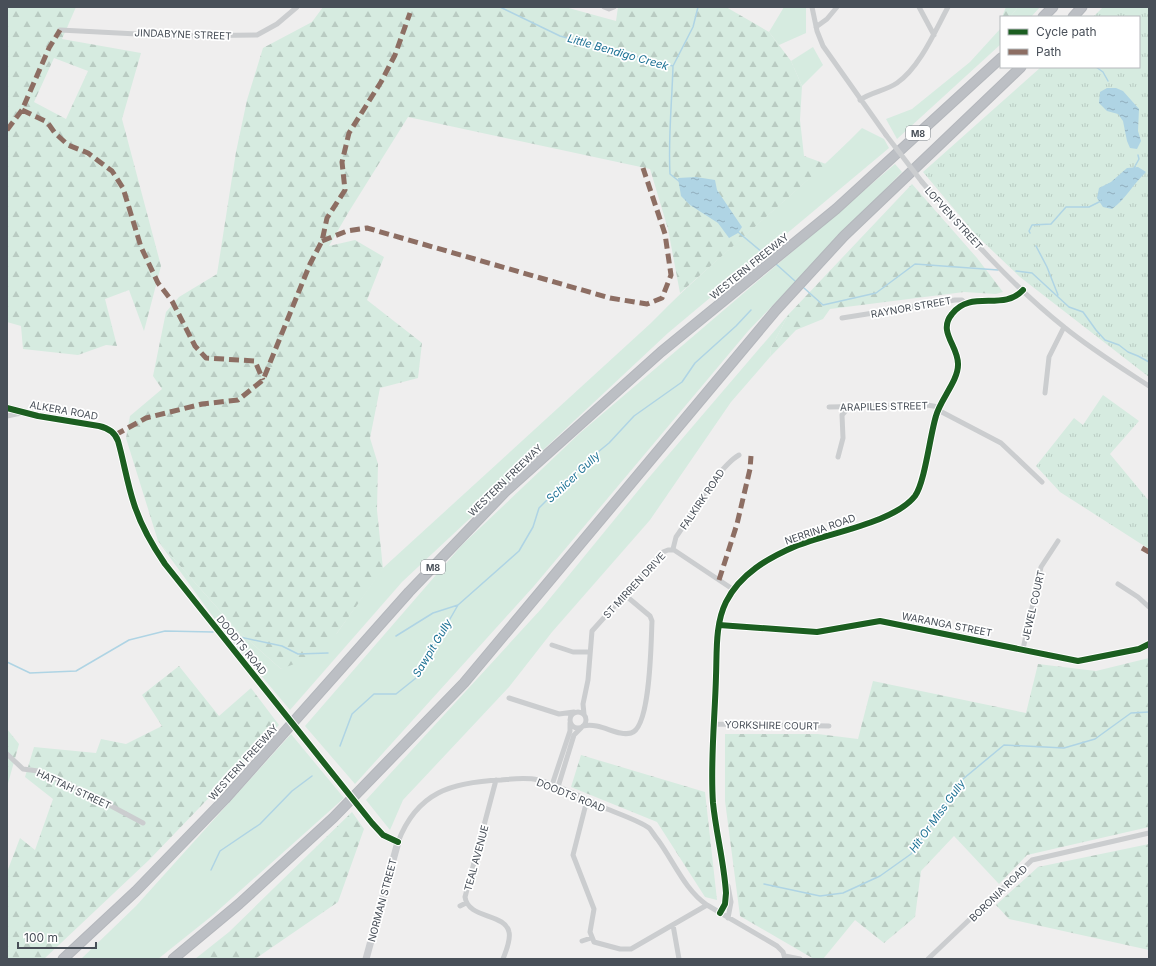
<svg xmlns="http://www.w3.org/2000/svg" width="1156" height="966" font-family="Inter,sans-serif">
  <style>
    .grass { fill: #d6ebe0 }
    .forest { fill: url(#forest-firs); fill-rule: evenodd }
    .park { fill: url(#park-tufts) }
    .water { fill: url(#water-ripples) }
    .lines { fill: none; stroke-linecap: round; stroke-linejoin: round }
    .stream { stroke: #afd4e4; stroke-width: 1.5 }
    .highway-casing { stroke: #b4b7bc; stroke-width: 11 }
    .street { stroke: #cbcdcf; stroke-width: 5 }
    .secondary { stroke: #cbcdd0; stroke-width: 7 }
    .highway { stroke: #bcbfc4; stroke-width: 9 }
    .street-bridge { stroke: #cbcdcf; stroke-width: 5 }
    .quiet { stroke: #8d6e63; stroke-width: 5; stroke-dasharray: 10 5; stroke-linecap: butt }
    .cycleway-casing { stroke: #fff; stroke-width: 8 }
    .cycleway { stroke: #1b5e20; stroke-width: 6 }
    .labels { text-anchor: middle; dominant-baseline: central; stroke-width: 3.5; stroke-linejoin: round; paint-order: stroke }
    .shield { fill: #fff; stroke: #7f848a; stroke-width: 1 }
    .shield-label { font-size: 9px; font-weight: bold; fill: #484f58 }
    .street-label { font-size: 10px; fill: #484f58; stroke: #fff }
    .water-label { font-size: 11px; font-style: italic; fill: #1e7295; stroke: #fff }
  </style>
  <defs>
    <pattern id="forest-firs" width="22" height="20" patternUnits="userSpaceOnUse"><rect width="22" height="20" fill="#d6ebe0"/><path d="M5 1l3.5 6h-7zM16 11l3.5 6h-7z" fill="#b9cbc2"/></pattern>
    <pattern id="park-tufts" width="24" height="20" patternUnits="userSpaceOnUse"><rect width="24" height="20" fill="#d6ebe0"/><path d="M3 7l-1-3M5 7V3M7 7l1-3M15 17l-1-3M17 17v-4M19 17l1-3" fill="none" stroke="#b9cbc2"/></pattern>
    <pattern id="water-ripples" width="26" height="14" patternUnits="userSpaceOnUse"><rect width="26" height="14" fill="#afd4e4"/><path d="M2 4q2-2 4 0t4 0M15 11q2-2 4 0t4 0" fill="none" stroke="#90aebc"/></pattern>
  </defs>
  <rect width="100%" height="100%" fill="#efeeee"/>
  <path class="grass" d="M784 7H806V33L779 45 769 32Z
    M1018 7H1040L1031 17H1010Z
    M1001 28V44L897 139 886 119 912 109 970 62Z
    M813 47 823 65 802 86 791 61Z
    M862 128 884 139 889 148 668 333 402 582 290 710 222 629 158 541 237 630 281 669 337 633 383 568 651 323C718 254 795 196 862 128Z
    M895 164 902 172 749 330 534 586 355 784 305 726 462 545 580 433Z
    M788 315 771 348 770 357 731 402 650 520 552 632 509 687 403 800 390 830 366 800 542 608 646 481Z
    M291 734 344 798 213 915 158 959H81L136 906Z"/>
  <path class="forest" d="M7 7H76L62 39 141 53 122 119 161 266 144 331 129 290 105 299 117 346 106 345 78 355 23 349 21 326 7 322ZM54 58 88 71 66 119 34 102Z
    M323 7H565L616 21 618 7H726L769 32 791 61 802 86 800 120 804 156 826 164 680 293 668 229 650 169 408 117 348 213 329 246 355 240 384 257 367 300 422 343 418 378 380 388 370 438 378 464 377 510 383 569 337 633 315 656 281 669 237 630 158 541 126 438 130 416 162 389 153 376 166 312 179 297 217 274 236 152 247 100 263 48 312 22Z
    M1006 7H1018L1010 17H1002Z
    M912 184 977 258 1003 292 996 294 964 292 830 309 823 319 796 330 770 357 771 348 788 315Z
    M1149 658V827L1027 855 999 884 954 836 921 871 915 917 884 943 855 920 823 959H814L740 916 725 801V734H818L858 739 873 681 1026 713 1038 664 1096 671Z
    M179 666 219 716 251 688 279 725 149 860 44 959H7V872L20 838 35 850 53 799 25 777 34 747 96 753 101 739 126 744 162 726 142 695Z
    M7 729 19 744 7 787Z
    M581 755 705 792 717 900 705 897 657 822 571 787Z
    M352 812 364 829 338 902 255 959H195L229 932Z
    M1149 844V950L1009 919 996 905 1038 867Z"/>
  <path class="park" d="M1103 7H1149V377L1020 277 976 235 923 172 1041 67H1139V17H1093Z
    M1103 395 1139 421 1110 454 1149 501V549L1060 492 1036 466 1074 418 1083 425Z"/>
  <path class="water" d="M1107 88H1116L1123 91 1139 109 1138 131 1141 141 1137 149 1130 148 1127 141 1123 121 1118 114 1107 111 1099 103 1100 92Z
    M1138 167 1146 172C1133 184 1126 199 1112 209L1103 207 1097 198 1099 188 1111 182 1127 168Z
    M696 177 715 180 717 190 742 227 738 233 729 238 718 223 690 205 681 196 678 178Z"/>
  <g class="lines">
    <path class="stream" d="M500 7 560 36 673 66C672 102 668 138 670 174L680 182
      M673 66 693 27 698 7
      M1096 67 1103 72 1108 81
      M1134 168 1139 159 1138 155
      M738 232 768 257
      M1030 233 1029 231 1032 225 1051 224 1066 207H1089L1101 201
      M1036 246 1047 267 1058 295
      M776 264 795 281
      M1016 271 1032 273 1069 307 1083 312 1096 330 1105 340 1119 345 1128 352 1138 356 1149 362
      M804 288 823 305 876 293 915 264 998 270
      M226 634 282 646 298 654 328 653
      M396 636 433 613 458 605 519 551 533 527 539 508 581 466 609 443 634 416 682 382 695 363 736 326 751 310
      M7 662 30 673 76 671 129 640 165 631 213 632
      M340 746 352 714 374 694H396L416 678 458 605
      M211 870 220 851 260 824 292 791 312 776
      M764 884 820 896 843 893 880 876 911 854 963 779 1004 745 1064 748 1095 739 1131 713 1149 712"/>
    <g class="highway-casing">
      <path id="highway" d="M1043 17 1053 7
        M1073 17 1082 7
        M63 959 136 891 225 799 409 592 505 492 661 352 836 209 1001 58
        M173 959 239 904 333 818 464 683 776 310 844 236 1021 67"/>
    </g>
    <path class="street" d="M604 7 609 9 614 7
      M812 7 817 31 823 46 886 135
      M919 7 934 35
      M816 27 827 19 837 7
      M60 30 176 36 257 35 277 24 297 7
      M860 100C871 92 885 91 897 83 920 67 935 31 948 7
      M922 182C966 233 1011 285 1064 327 1091 349 1120 367 1149 386
      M842 318 955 300H962L965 303
      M1045 393 1049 357 1064 327
      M829 407 927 405 939 407
      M7 408 38 416 99 426C108 428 115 432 118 441L134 505 142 524 158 554 183 588 285 713
      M938 410 1001 443 1042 482
      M7 416 21 413
      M838 457 843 438 842 415 848 408
      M673 549 676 537C691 516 718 467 739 455
      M1118 584 1138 597 1149 607
      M719 625 817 632 880 621 1078 661 1139 649 1149 644
      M552 645 573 652H590
      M1023 649 1041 567 1058 541
      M509 698 559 714 574 712
      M570 720a8 8 0 1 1 16 0a8 8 0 1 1-16 0Z
      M584 714 583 704 588 680 592 631 663 552 668 550H674L734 590
      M715 724 829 726
      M583 726C601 722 617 737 631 733 651 728 651 639 652 621L650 616 625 595
      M306 740 341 784
      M7 754 23 769 38 771 85 792 143 823
      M496 780 465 897C468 919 505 913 509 932 511 940 506 951 503 959
      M552 785 570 731V723
      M558 787 574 735 581 728
      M587 800 573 855 594 909 590 932 594 942 620 949H631L707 905
      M363 811 381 832 398 842C417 792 452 782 501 780 513 779 526 777 538 780 561 786 583 798 605 808 616 813 640 821 649 828 652 831 655 837 658 840 674 862 685 890 707 905L777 946 783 952 785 959
      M460 906 466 903
      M720 913 725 904 726 893C724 862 716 833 713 803 710 761 715 718 716 676 717 652 715 624 726 602 740 574 768 558 796 546 828 533 894 523 915 496 925 482 930 435 936 416 940 400 958 381 958 365 959 346 937 332 952 314 971 289 1003 312 1023 290
      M728 918 731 902 728 886
      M673 925 679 959
      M582 941 591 938
      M785 956 800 959
      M928 959 1032 860 1149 833"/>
    <path class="secondary" d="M366 959 398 842"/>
    <use href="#highway" class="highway"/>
    <path class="street-bridge" d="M886 135 922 182
      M285 713 306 740
      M341 784 363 811"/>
    <path class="quiet" d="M22 110 47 122 55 133 68 145 88 153 112 171 123 188 141 247 158 283 172 301 195 346 206 358 255 361 263 380
      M7 130 22 110 49 48 60 30
      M322 241 347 231 367 228 610 298 647 304 662 298 671 275 665 234 643 168
      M115 435 146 418 202 404 238 400 263 380 310 264 322 241 327 218 345 190 342 162 349 133 381 82 395 55 410 13
      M1142 548 1149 552
      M719 580 737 524 750 469 751 456"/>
    <g class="cycleway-casing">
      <path id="cycleway" d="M7 408 38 416 99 426C108 428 115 432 118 441 124 462 127 483 134 504 141 526 152 545 165 564L372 823 383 835 398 842
        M719 625 817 632 880 621 1078 661 1139 649 1149 644
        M720 913 725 904 726 893C724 862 716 833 713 803 710 761 715 718 716 676 717 652 715 624 726 602 740 574 768 558 796 546 828 533 894 523 915 496 925 482 930 435 936 416 940 400 958 381 958 365 959 346 937 332 952 314 971 289 1003 312 1023 290"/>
    </g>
    <use href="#cycleway" class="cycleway"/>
  </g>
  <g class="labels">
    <g class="shield">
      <rect x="906" y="126" width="24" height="14" rx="3"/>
      <rect x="421" y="560" width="24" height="14" rx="3"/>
    </g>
    <g class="shield-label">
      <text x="918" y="133">M8</text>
      <text x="433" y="567">M8</text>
    </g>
    <g class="street-label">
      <text transform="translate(183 34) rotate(2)">JINDABYNE STREET</text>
      <text transform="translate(954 218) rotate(48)">LOFVEN STREET</text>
      <text transform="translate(749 266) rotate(-39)">WESTERN FREEWAY</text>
      <text transform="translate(911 307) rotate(-10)">RAYNOR STREET</text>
      <text transform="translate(884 406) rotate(-1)">ARAPILES STREET</text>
      <text transform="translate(64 410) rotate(10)">ALKERA ROAD</text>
      <text transform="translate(505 480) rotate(-44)">WESTERN FREEWAY</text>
      <text transform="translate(702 499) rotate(-56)">FALKIRK ROAD</text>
      <text transform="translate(820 529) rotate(-19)">NERRINA ROAD</text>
      <text transform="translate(634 585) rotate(-47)">ST MIRREN DRIVE</text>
      <text transform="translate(1033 605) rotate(-77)">JEWEL COURT</text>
      <text transform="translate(947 624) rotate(11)">WARANGA STREET</text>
      <text transform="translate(242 645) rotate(51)">DOODTS ROAD</text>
      <text transform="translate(772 725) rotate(1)">YORKSHIRE COURT</text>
      <text transform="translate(243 762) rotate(-48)">WESTERN FREEWAY</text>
      <text transform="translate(74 789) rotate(25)">HATTAH STREET</text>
      <text transform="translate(571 795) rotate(22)">DOODTS ROAD</text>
      <text transform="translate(476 858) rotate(-75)">TEAL AVENUE</text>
      <text transform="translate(998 893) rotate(-44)">BORONIA ROAD</text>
      <text transform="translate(382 900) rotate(-75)">NORMAN STREET</text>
    </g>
    <g class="water-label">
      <text transform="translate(618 52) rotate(16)">Little Bendigo Creek</text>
      <text transform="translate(573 477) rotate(-43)">Schicer Gully</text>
      <text transform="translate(432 648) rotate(-59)">Sawpit Gully</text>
      <text transform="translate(937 816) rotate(-54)">Hit Or Miss Gully</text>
    </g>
  </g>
  <rect width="1156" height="966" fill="none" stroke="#484f58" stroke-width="16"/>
  <rect x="1000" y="16" width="140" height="52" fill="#ffffff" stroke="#b6b9bc"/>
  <rect x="1008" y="29" width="20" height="6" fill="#1b5e20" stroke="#b6b9bc"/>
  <text x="1036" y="36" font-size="12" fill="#484f58">Cycle path</text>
  <rect x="1008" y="49" width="20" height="6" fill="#8d6e63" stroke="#b6b9bc"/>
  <text x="1036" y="56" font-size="12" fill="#484f58">Path</text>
  <path d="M18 942v6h78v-6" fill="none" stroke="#484f58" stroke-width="2"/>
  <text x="24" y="942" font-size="12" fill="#484f58" stroke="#ffffff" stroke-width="3" paint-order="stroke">100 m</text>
</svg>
